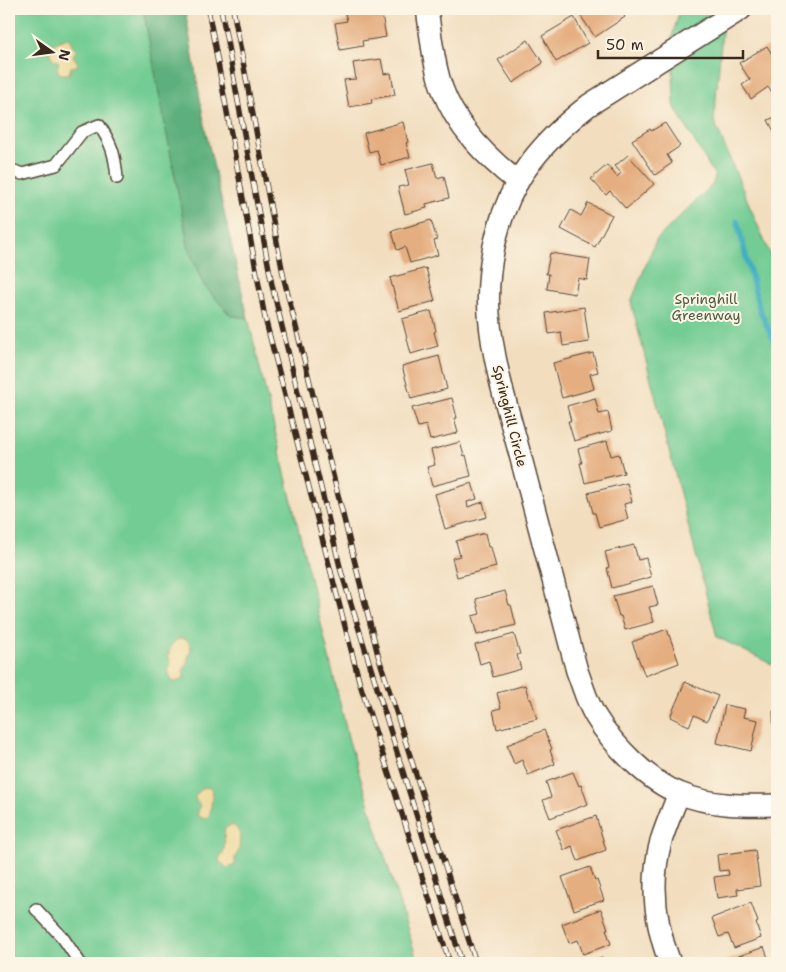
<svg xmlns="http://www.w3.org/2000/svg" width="786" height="972" font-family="'Shantell Sans',sans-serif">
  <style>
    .green { fill: #72cc93; stroke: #567b58 }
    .forest { fill: #5db07d; stroke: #4c6d4e }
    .sand { fill: #eeda9e; stroke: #94825e }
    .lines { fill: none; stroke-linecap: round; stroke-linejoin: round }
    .stream { stroke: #43aec1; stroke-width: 5.5 }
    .building { fill: #e5ae80 }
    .service-casing { stroke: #564536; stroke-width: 14 }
    .minor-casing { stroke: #564536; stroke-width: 24 }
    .service { stroke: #fff; stroke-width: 11 }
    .minor { stroke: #fff; stroke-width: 21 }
    .rail-casing { stroke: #3b2a1e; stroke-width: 5.5 }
    .rail { stroke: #fcf5e5; stroke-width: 4; stroke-dasharray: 11; stroke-linecap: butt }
    .labels { text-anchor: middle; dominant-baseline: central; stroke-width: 4; stroke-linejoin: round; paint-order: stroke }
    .park-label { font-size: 14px; fill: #4c5b41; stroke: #fcf5e5 }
    .street-label { font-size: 14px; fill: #3b2a1e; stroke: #fcf5e5 }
  </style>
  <rect width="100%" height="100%" fill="#fcf5e5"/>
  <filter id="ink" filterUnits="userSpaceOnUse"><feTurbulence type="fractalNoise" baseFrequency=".02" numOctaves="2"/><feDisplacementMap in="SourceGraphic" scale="10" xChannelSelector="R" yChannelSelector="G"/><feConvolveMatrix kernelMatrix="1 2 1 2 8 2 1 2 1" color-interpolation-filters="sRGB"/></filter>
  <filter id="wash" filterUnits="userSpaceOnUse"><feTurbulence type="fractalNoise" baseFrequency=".0096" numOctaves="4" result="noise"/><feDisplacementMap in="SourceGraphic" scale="20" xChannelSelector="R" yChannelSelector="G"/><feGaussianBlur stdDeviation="1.12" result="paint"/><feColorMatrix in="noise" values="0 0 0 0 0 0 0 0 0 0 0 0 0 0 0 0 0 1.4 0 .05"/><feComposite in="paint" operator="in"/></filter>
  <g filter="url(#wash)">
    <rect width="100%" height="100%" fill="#f2debf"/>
    <path class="green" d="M9 9H143L189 250 203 284 231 316 248 318 349 741 418 963H9Z
      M680 9H724L714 121 772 259 777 268V667L717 637 631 302 656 240 713 184 715 176 674 106 672 37Z"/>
    <path class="forest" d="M143 9H185L205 128 248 318 231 316 203 284 189 250Z"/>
    <path class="sand" d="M67 38 71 41 72 46 76 50 73 56 78 63 77 66 71 67 69 74H60L57 68 59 62 53 59 50 54 53 44Z
      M182 638C192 641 192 646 189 655 187 661 188 664 184 668V679L175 682 172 681 167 669 172 664 168 658C170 649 171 640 182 638Z
      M204 787 211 788 213 791 210 814 206 819 197 816 200 806 195 799V796Z
      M231 825 236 827 240 835 239 850 235 858V865L227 868 219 861V859C228 847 223 842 225 828Z"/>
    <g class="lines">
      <path class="stream" d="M737 221 760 311 777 347"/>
    </g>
    <g id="blocks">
      <path class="building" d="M344 9H373L375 17 382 15 386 37 362 41 363 46 340 50 335 23 347 21Z
        M576 9H620L625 17 595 37Z
        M574 17 588 43 556 62 542 36Z
        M528 40 543 63 513 83 498 60Z
        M767 46 777 62V90L772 93 768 87 751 99 742 85 750 80 739 63Z
        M381 59 384 74 391 73 395 95 371 99 372 103 349 107 344 80 356 79 353 63Z
        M777 103V137L768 120 777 116 772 106Z
        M403 122 408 142 406 143 410 157 381 165 377 150 369 152 364 133Z
        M665 123 680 146 667 155 672 163 655 175 632 140 650 129 651 131Z
        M628 155 654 184 626 209 610 191 606 195 591 179 607 165 617 177 621 173 615 166Z
        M433 163 437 178 444 176 449 198 426 204 427 208 405 214 398 187 409 185 405 170Z
        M588 203 612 215 595 247 561 229 571 210 581 216Z
        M431 220 437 240 434 241 438 255 410 263 405 247 397 250 392 231Z
        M550 253 590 259 587 280 578 278 575 294 547 289 549 274H546Z
        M426 268 435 301 399 311 390 278Z
        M584 307 589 342 563 346 561 332 549 334 546 313Z
        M431 311 436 331 434 332 438 346 411 354 402 319Z
        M593 353 598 372 590 374 594 389 562 398 553 363Z
        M439 356 447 389 411 399 402 366Z
        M452 398 457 418H454L458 433 430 440 426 425 418 427 412 408Z
        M595 398 599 414 608 412 612 431 574 441 568 421H571L567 406Z
        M607 441 611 456 619 454 624 473 585 483 580 463H582L578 449Z
        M460 442 464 456 466 455 471 476 432 486 427 467 435 465 431 450Z
        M472 483 477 499 467 502 468 507 483 502 487 517 445 529 435 494Z
        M627 483 632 502 624 504 628 519 599 527 595 513H593L588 493Z
        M485 533 488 547H491L496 567 457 577 452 558 460 556 456 541Z
        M634 545 638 560 646 558 651 577 612 588 607 568 609 567 605 552Z
        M653 586 658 605 649 607 654 622 625 630 621 616H619L613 596Z
        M505 591 509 605H511L516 625 477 635 472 616 480 614 476 599Z
        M667 629 679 663 645 676 632 642Z
        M514 634 520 654 517 655 521 669 493 677 489 661 480 664 475 645Z
        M685 682 718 696 707 721 694 715 689 726 670 717Z
        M525 685 529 699H531L537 719 497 729 493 710 501 708 497 693Z
        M725 705 745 709 743 717 758 720 751 751 717 743Z
        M773 711H777V748H774Z
        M544 730 552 749 550 750 555 764 528 775 522 760 514 764 507 745Z
        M573 772 579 786 581 785 588 804 550 818 543 800 551 797 546 782Z
        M596 816 606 850 578 861 572 846 564 850 556 830Z
        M755 850 760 886 737 889 738 895 717 898 714 877 729 875 728 870 719 871 717 855Z
        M590 867 595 881 597 880 604 900 574 910 562 877Z
        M751 903 758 922 756 923 761 938 734 948 728 934 719 937 712 918Z
        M601 909 608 929H606L611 944 583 954 578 940 569 943 562 924Z
        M764 947 770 963H726L725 961Z
        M602 958 604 963H587Z"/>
    </g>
  </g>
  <g filter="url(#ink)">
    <use href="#blocks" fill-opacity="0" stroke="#564536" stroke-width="1"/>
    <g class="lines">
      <g class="service-casing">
        <path id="service" d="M9 169 22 174 56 165 82 132 99 125C112 144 115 155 117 178
          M36 909 63 938 80 963"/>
      </g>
      <g class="minor-casing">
        <path id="minor" d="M427 9C431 35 433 63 442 88 456 127 486 157 518 182
          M741 9 589 105C562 126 534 153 517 183 496 221 486 270 489 314 493 366 510 416 523 466 541 534 559 602 577 671 583 686 587 703 596 717 613 745 648 781 679 793 710 806 745 806 777 805
          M670 963C655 924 650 882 661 841 666 825 673 809 679 793"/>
      </g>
      <use href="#service" class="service"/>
      <use href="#minor" class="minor"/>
      <g class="rail-casing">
        <path id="rail" d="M208 9 265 318 360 684 450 963
          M221 9 272 285 341 571 462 963
          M233 9 284 279 378 655 476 963"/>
      </g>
      <use href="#rail" class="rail"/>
    </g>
  </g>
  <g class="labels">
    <g class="park-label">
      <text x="706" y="299">Springhill<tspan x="706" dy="16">Greenway</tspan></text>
    </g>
    <g class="street-label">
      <text transform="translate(510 416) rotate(76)">Springhill Circle</text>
    </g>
  </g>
  <rect width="786" height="972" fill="none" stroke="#fcf5e5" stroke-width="30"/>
  <g transform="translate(52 52) rotate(104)" stroke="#fcf5e5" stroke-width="4" paint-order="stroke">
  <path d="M0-4L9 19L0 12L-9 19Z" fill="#3b2a1e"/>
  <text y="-8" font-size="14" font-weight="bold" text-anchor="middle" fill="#3b2a1e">N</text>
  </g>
  <path d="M598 50v8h145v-8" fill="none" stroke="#3b2a1e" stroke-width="2.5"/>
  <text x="606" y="50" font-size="15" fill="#3b2a1e" stroke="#fcf5e5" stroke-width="4" paint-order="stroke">50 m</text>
</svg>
